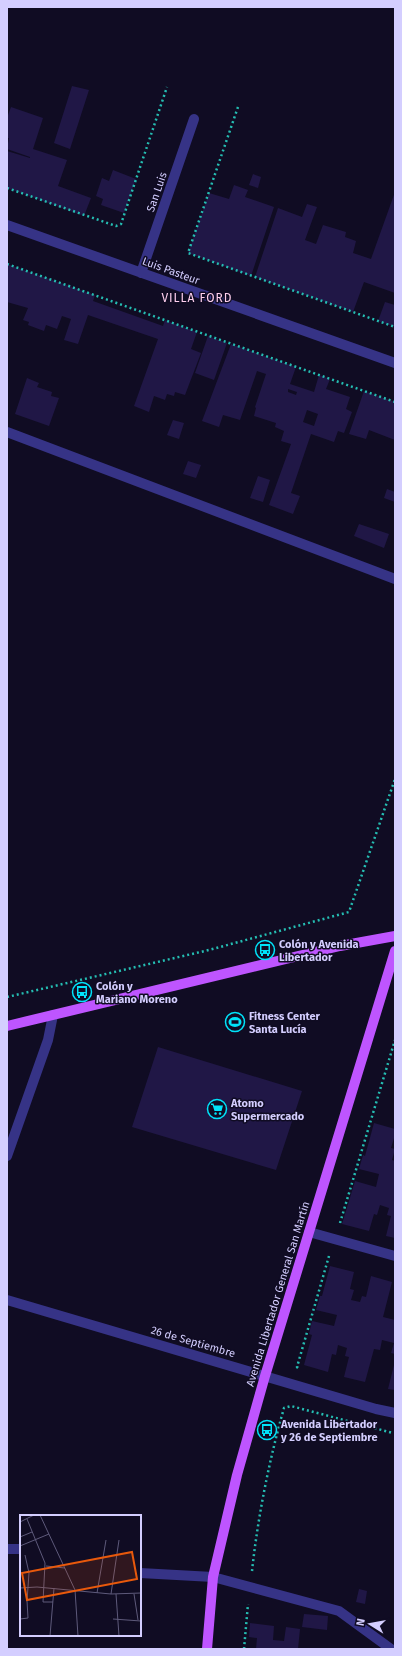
<svg xmlns="http://www.w3.org/2000/svg" width="402" height="1656" font-family="'Fira Sans',sans-serif">
  <style>
    .building { fill: #201746; fill-rule: evenodd }
    .lines { fill: none; stroke-linecap: round; stroke-linejoin: round }
    .path { stroke: #25bdb2; stroke-width: 2.5; stroke-dasharray: 2 3; stroke-linecap: butt }
    .minor { stroke: #363386; stroke-width: 10 }
    .major { stroke: #be55ff; stroke-width: 10 }
    .labels { text-anchor: middle; dominant-baseline: central; stroke-width: 3; stroke-linejoin: round; paint-order: stroke }
    .street-label { font-size: 11px; fill: #d4ceff; stroke: #100c23 }
    .poi-label { font-size: 11px; font-weight: bold; fill: #d4ceff; stroke: #100c23; text-anchor: start }
    .neighbourhood-label { font-size: 12px; letter-spacing: 1px; fill: #ffd0ef; stroke: #100c23 }
    .inset-road { fill: none; stroke: #5e5a7b; stroke-width: 1 }
    .view { fill: #e8590c; fill-opacity: 0.15; stroke: #e8590c; stroke-width: 2 }
    .inset-edge { fill: none; stroke: #d4ceff; stroke-width: 2 }
  </style>
  <rect width="100%" height="100%" fill="#100c23"/>
  <path class="building" d="M72 86 89 90 70 149 54 143Z
    M11 107 43 118 33 149 67 160 58 186 91 198 84 216 7 188V151L30 158V157L7 149 9 138H7V118Z
    M113 170 136 179 124 213 101 205 103 199 96 196 102 178 109 181Z
    M253 174 261 177 258 188 249 185Z
    M234 185 248 190 245 197 274 207 251 276 188 253 209 193 229 199Z
    M395 192V293L364 282 353 312 255 277 278 208 302 217 307 204 317 207 305 240 316 244 323 225 346 232 345 237 356 241 353 253 371 259Z
    M7 264 95 295 93 301 163 326 165 320 197 332 191 349 201 353 185 395 175 392 174 396 167 394 165 400 154 396 149 412 134 406 158 339 88 315 78 344 64 340 71 319 62 316 57 329 46 325 44 331 28 325 29 322 23 320 28 308 7 302Z
    M385 302 395 305V327L378 321Z
    M208 336 227 343 214 380 195 373Z
    M231 344 296 367 290 384 314 392 319 375 330 379 326 389 350 397 346 409 352 412 344 433 338 431 334 442 311 434 291 493 300 496 293 514 269 505 291 444 281 441 284 431 275 427 276 423 254 416 256 408 255 407 266 374 257 371 240 420 223 415 219 427 202 421ZM288 389 297 392 296 395 288 392ZM307 410 318 414 314 426 303 422Z
    M27 378 39 383 37 387 52 392 51 396 59 398 49 426 15 414Z
    M364 391 395 402V440L369 430 366 439 349 434Z
    M173 420 184 423 179 439 167 435Z
    M188 461 201 465 196 478 183 474Z
    M258 476 270 480 263 502 250 498Z
    M387 489 395 492V502L384 498Z
    M359 524 389 534 384 548 354 536Z
    M158 1047 302 1091 276 1170 132 1127Z
    M374 1123 395 1129V1135L391 1148 395 1149 392 1160 395 1161V1238L386 1236 391 1216 387 1215 389 1208 380 1205 377 1215 374 1214 369 1231 342 1224 355 1181 376 1187 379 1174 359 1169 363 1155 365 1156Z
    M330 1266 354 1272 350 1289 354 1290 351 1300 360 1302 362 1296 366 1297 371 1276 392 1282 383 1317 395 1320V1354L391 1353 394 1343 382 1340 380 1350 374 1349 365 1382 344 1377 349 1357 345 1356 347 1348 338 1345 336 1355 332 1354 328 1372 304 1365 312 1335 309 1334 312 1321 334 1326 337 1315 316 1310 320 1296H322Z
    M394 1365H395V1390L388 1389Z
    M359 1589 367 1591 365 1604 356 1602Z
    M304 1614 328 1616 327 1630 302 1627Z
    M250 1623 274 1626 273 1640 284 1641 286 1627 300 1629 298 1649H256L257 1638 249 1637Z"/>
  <g class="lines">
    <path class="path" d="M238 107 188 253 395 327
      M7 188 116 226 121 224 167 87
      M7 264 395 402
      M7 997 209 950 349 912 395 779
      M340 1223 395 1040
      M298 1368 297 1367 329 1256
      M252 1571C258 1516 269 1461 284 1408L291 1406 393 1433
      M244 1649 248 1604"/>
    <path class="minor" d="M7 225 395 363
      M141 273 194 119
      M7 432 395 579
      M7 1156 48 1040 53 1015
      M309 1232 395 1256
      M7 1300 376 1409 395 1413
      M7 1549H21
      M140 1573 213 1577 339 1611 391 1649"/>
    <path class="major" d="M7 1026 340 946 395 936
      M207 1649 213 1577 237 1475 265 1376 395 951"/>
  </g>
  <defs>
    <g id="bus-ring" transform="scale(1)"><circle r="9.5" fill="#100c23" stroke="#00e3f9" stroke-width="1.5"/><path d="M-5-6H5V4H4V6H2V4H-2V6H-4V4H-5ZM-3.5-4V0h7V-4ZM-3.5 1.2v1.5H-2V1.2ZM2 1.2v1.5H3.5V1.2Z" fill="#00e3f9"/></g>
    <g id="stadium-ring" transform="scale(1)"><circle r="9.5" fill="#100c23" stroke="#00e3f9" stroke-width="1.5"/><path d="M0-5a6.5 5 0 1 0 0 10a6.5 5 0 1 0 0-10ZM-3.5-1.8h7v3.6h-7Z" fill="#00e3f9"/></g>
    <g id="supermarket-ring" transform="scale(1)"><circle r="9.5" fill="#100c23" stroke="#00e3f9" stroke-width="1.5"/><path d="M-6-5.5h2.5l.6 2H6L4.5 2H-2.5L-4.4-4H-6ZM-1.5 3.2a1.3 1.3 0 1 0 .1 0ZM3 3.2a1.3 1.3 0 1 0 .1 0Z" fill="#00e3f9"/></g>
  </defs>
  <g fill-rule="evenodd">
    <use href="#bus-ring" x="265" y="950"/>
    <use href="#bus-ring" x="82" y="992"/>
    <use href="#stadium-ring" x="235" y="1022"/>
    <use href="#supermarket-ring" x="217" y="1109"/>
    <use href="#bus-ring" x="267" y="1430"/>
  </g>
  <g class="labels">
    <g class="street-label">
      <text transform="translate(157 192) rotate(-71)">San Luis</text>
      <text transform="translate(171 271) rotate(20)">Luis Pasteur</text>
      <text transform="translate(278 1294) rotate(-73)">Avenida Libertador General San Martín</text>
      <text transform="translate(193 1342) rotate(16)">26 de Septiembre</text>
    </g>
    <g class="poi-label">
      <text x="279" y="944">Colón y Avenida<tspan x="279" dy="13">Libertador</tspan></text>
      <text x="96" y="986">Colón y<tspan x="96" dy="13">Mariano Moreno</tspan></text>
      <text x="249" y="1016">Fitness Center<tspan x="249" dy="13">Santa Lucía</tspan></text>
      <text x="231" y="1103">Atomo<tspan x="231" dy="13">Supermercado</tspan></text>
      <text x="281" y="1424">Avenida Libertador<tspan x="281" dy="13">y 26 de Septiembre</tspan></text>
    </g>
    <g class="neighbourhood-label">
      <text x="197" y="298">VILLA FORD</text>
    </g>
  </g>
  <g transform="translate(20 1515)">
    <rect width="121" height="121" fill="#100c23"/>
    <path class="inset-road" d="M20 0 55 75 58 121M7 4 25 48 23 87H33M0 7 14 0M0 22 12 17M0 31 29 19M26 51 45 53M0 73 17 72 91 79 121 78M77 78 86 25M91 79 99 25M96 79 99 121M114 79 118 105M0 104 8 103 7 86 9 58 5 40M93 104 121 106M30 121 34 73"/>
    <path class="view" d="M112 37 117 64 7 85 2 58Z"/>
    <rect width="121" height="121" class="inset-edge"/>
  </g>
  <rect width="402" height="1656" fill="none" stroke="#d4ceff" stroke-width="16"/>
  <g transform="translate(370 1624) rotate(281)" stroke="#100c23" stroke-width="3" paint-order="stroke">
  <path d="M0-3L7 15L0 10L-7 15Z" fill="#d4ceff"/>
  <text y="-6" font-size="11" font-weight="bold" text-anchor="middle" fill="#d4ceff">N</text>
  </g>
</svg>
